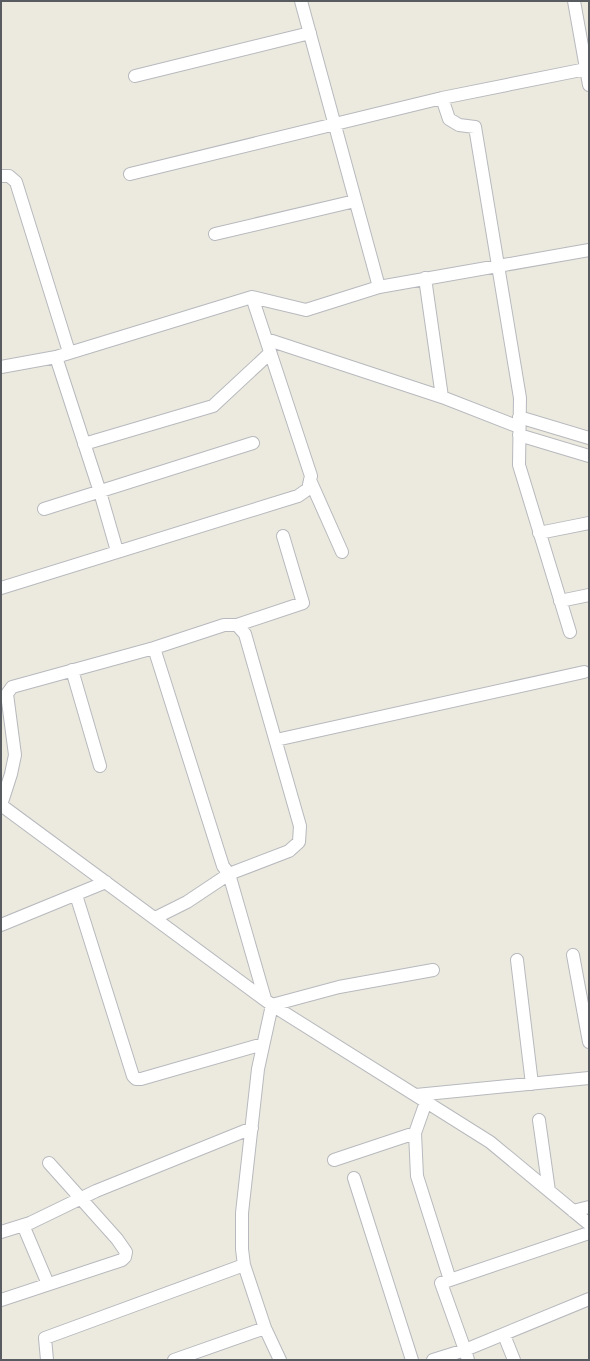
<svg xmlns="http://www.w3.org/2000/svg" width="590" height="1361" font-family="'Work Sans',sans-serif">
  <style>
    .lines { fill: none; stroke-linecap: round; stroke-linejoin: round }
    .minor-casing { stroke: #b7b9be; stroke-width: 14 }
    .minor { stroke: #fff; stroke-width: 12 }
  </style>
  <rect width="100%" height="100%" fill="#eceade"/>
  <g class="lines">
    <g class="minor-casing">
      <path id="minor" d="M301 1 379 287 589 250
        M574 1 589 85
        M135 76 310 33
        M442 98 449 119 459 125 475 127 520 398 519 465 570 632
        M130 174 442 98 586 69
        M1 176H9L16 182 69 352
        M215 234 355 201
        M425 278 442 397 519 427
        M266 339 442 397
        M56 357 100 492 117 551
        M1 367 56 357 252 297 306 310 379 287
        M519 417 589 438
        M519 435 589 456
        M84 444 213 406 270 353
        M310 480 342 552
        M44 509 253 443
        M539 533 589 523
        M1 588 298 496 308 489 311 476 252 297
        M560 601 589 595
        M237 625 303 603 283 536
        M154 648 223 866 229 874 265 999
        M72 670 100 766
        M276 740 584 672
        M76 895 133 1076 136 1079H141L263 1044
        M155 918 187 902 229 874 289 851 299 842 300 826 245 634 237 625H224L154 648 12 687 7 694 15 755 11 774 1 805 272 1005 258 1069 242 1213V1249L244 1265 265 1328 280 1360
        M1 925 106 882
        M573 955 589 1042
        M517 960 532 1084
        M433 970 339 987 272 1005 490 1142 589 1224
        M416 1095 589 1078
        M426 1102 415 1133 417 1176 450 1280
        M539 1120 549 1191
        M334 1160 415 1133
        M354 1178 412 1360
        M573 1211 589 1207
        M23 1225 48 1284
        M1 1232 30 1223 96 1191 252 1128
        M1 1300 122 1260 125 1257 126 1252 117 1239 49 1163
        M504 1335 514 1360
        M47 1360 45 1338 244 1265
        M174 1360 265 1328
        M433 1360 465 1350 441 1283 589 1233
        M468 1360 465 1350 589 1299"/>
    </g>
    <use href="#minor" class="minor"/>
  </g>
  <rect width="590" height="1361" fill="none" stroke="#585b60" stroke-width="4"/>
</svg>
